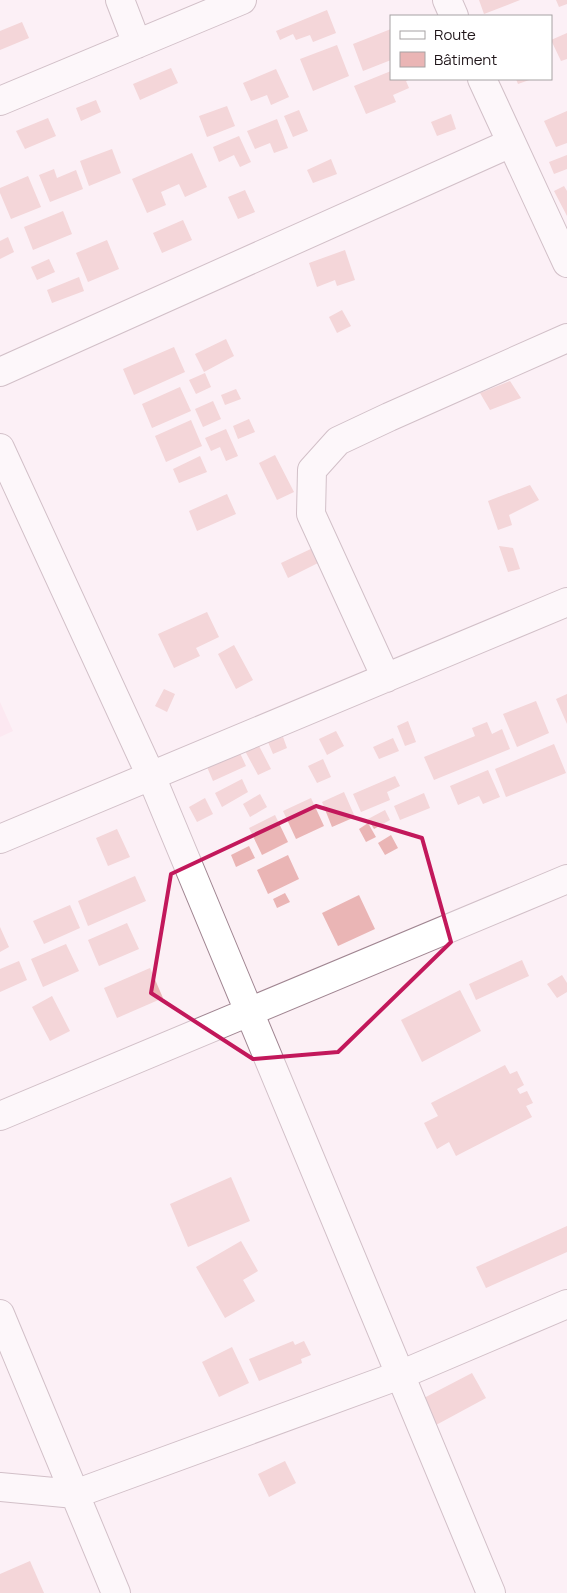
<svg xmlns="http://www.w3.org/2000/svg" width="567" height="1593" font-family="Manrope,sans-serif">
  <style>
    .built { fill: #fcdeea }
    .building { fill: #eab5b5 }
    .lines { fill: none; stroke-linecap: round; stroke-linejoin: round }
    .minor-casing { stroke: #a08591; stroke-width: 30 }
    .minor { stroke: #fff; stroke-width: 28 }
    .marked { fill: none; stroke: #c2185b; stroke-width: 4; stroke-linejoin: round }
  </style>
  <rect width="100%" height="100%" fill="#fcf0f5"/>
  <path class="built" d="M0 702 13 731 0 737Z"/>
  <path class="building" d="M479 0H520L484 14Z
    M556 0H567V4L559 7Z
    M327 10 336 33 313 42 310 35 296 40 293 34 280 40 276 31Z
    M22 22 29 38 0 50V31Z
    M391 29V60L363 71 353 44Z
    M567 33V59L561 61 551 40Z
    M337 45 349 76 313 91 300 59Z
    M171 68 178 83 140 100 133 84Z
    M276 69 289 97 271 105 267 95 251 101 243 83Z
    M391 71V79H410L406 81 409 88 393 95 396 102 366 114 354 86Z
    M516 79H532L518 84Z
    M96 100 101 112 81 121 76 108Z
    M227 106 235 126 207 137 199 116Z
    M299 110 308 131 293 137 284 116Z
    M567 111V143L556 147 544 121Z
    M451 114 456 129 437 136 431 122Z
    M48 118 56 136 25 149 16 131Z
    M277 119 288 148 274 153 270 143 255 149 247 131Z
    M239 136 251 162 240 167 234 155 219 162 213 147Z
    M112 149 121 173 89 186 80 161Z
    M192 153 207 187 185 197 179 184 161 192 166 205 147 213 132 179Z
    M567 155V169L554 174 549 162Z
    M331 159 337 174 313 183 307 170Z
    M54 169 57 178 76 170 83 189 50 202 39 175Z
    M28 176 41 207 11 219 0 193V188Z
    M564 186 567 191V216L554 191Z
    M245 190 255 212 238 219 228 197Z
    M63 211 72 234 33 250 24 227Z
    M183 220 192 240 162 253 153 233Z
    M8 237 14 252 0 259V241Z
    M107 240 119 269 88 282 76 253Z
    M345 250 355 280 337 286 335 280 317 287 309 263Z
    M49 259 55 272 37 280 31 267Z
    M79 277 84 291 52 303 47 290Z
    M342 310 351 326 337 333 329 317Z
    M226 339 234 356 204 372 195 354Z
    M174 347 185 372 134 395 123 369Z
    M205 373 211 387 196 394 189 380Z
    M510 381 521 398 490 410 480 393Z
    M180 387 191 411 152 428 142 404Z
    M236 389 241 399 225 405 221 395Z
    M213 401 221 419 203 427 195 409Z
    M249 419 255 432 238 439 233 426Z
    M191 420 202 446 166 462 155 436Z
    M226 429 238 456 226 461 220 447 211 451 205 438Z
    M275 455 294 492 277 500 259 463Z
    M200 456 207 472 179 483 173 469Z
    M530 485 539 500 509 515 512 525 498 530 488 501Z
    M227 494 236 514 197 531 189 511Z
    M499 546 513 548 520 569 508 572Z
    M315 547 322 561 288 578 281 563Z
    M207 612 219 637 196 648 200 656 174 668 158 634Z
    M234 645 253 680 236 689 218 654Z
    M164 689 175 694 167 712 155 706Z
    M567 694V724L556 699Z
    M536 701 549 733 517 747 503 714Z
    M408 721 416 742 405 746 397 726Z
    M487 722 492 734 502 729 510 749 434 780 424 757 475 736 472 728Z
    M336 731 344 746 327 755 319 739Z
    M283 737 287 748 273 754 268 742Z
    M393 738 399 751 379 759 373 747Z
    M258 744 271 769 258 775 245 751Z
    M554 744 566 773 506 797 495 769Z
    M239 751 246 766 213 781 207 767Z
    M323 759 331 777 317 783 308 766Z
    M488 770 500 797 483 804 479 796 458 805 450 786Z
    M395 776 400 786 387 792 390 800 361 812 353 794Z
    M242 779 248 792 222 807 215 793Z
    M344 792 355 817 332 827 322 802Z
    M424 793 430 808 400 820 394 806Z
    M260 794 267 807 250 817 243 804Z
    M205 798 213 814 197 822 189 807Z
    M311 798 324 826 296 839 283 811Z
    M385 810 390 820 374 829 368 819Z
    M275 815 288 842 262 855 249 828Z
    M368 823 376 837 366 842 359 829Z
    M117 829 130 857 108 866 96 838Z
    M391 835 398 848 385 855 378 843Z
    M249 846 255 858 236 867 231 855Z
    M288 855 299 879 268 894 257 870Z
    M135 876 146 901 88 926 78 901Z
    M285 893 290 902 277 908 273 899Z
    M359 895 375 929 338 946 322 913Z
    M70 905 80 928 44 944 33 921Z
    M127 923 139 949 99 966 88 940Z
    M0 927 9 947 0 952Z
    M66 944 79 971 43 987 31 959Z
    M522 960 529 976 476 1000 469 984Z
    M19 961 27 980 0 992V969Z
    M150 968 163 998 117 1018 104 988Z
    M562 975 567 983V992L557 998 547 984Z
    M460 990 481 1031 422 1062 401 1020Z
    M52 996 70 1031 50 1041 32 1007Z
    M505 1065 510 1074 517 1071 524 1085 517 1089 520 1094 527 1091 533 1103 526 1106 532 1117 456 1156 449 1142 437 1149 424 1123 438 1116 431 1103Z
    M231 1177 250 1221 188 1247 170 1204Z
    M567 1226V1252L486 1288 476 1267Z
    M241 1241 258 1271 243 1280 255 1301 225 1318 196 1267Z
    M293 1341 295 1345 304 1341 311 1355 301 1359 302 1363 259 1381 249 1359Z
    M232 1347 249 1383 219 1397 202 1362Z
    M472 1373 486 1398 436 1425 422 1399Z
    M285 1461 296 1483 269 1497 258 1474Z
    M30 1561 44 1593H0V1574Z"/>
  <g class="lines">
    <g class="minor-casing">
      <path id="minor" d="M120 0 137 44
        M447 0 454 16
        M482 79 567 263
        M0 101 242 0
        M0 372 511 143
        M0 448 151 776 491 1593
        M386 678 311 514 312 470 338 441 389 417 567 338
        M0 839 567 602
        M0 1116 567 879
        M0 1314 116 1593
        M0 1487 75 1494 400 1375 567 1304"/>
    </g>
    <use href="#minor" class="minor"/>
  </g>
  <path d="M0 0H567V1593H0ZM316 806 422 838 451 942 338 1052 253 1059 151 993 171 874Z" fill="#fcf0f5" fill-opacity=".55" fill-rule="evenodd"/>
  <path class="marked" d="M316 806 422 838 451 942 338 1052 253 1059 151 993 171 874Z"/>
  <rect x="390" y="15" width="162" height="65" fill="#ffffff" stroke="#a6a2a3"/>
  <rect x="400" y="31" width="25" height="8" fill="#ffffff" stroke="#a6a2a3"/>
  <text x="434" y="40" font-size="15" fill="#20161a">Route</text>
  <rect x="400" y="52" width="25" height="15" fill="#eab5b5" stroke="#a6a2a3"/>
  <text x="434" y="65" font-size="15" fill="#20161a">Bâtiment</text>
</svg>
